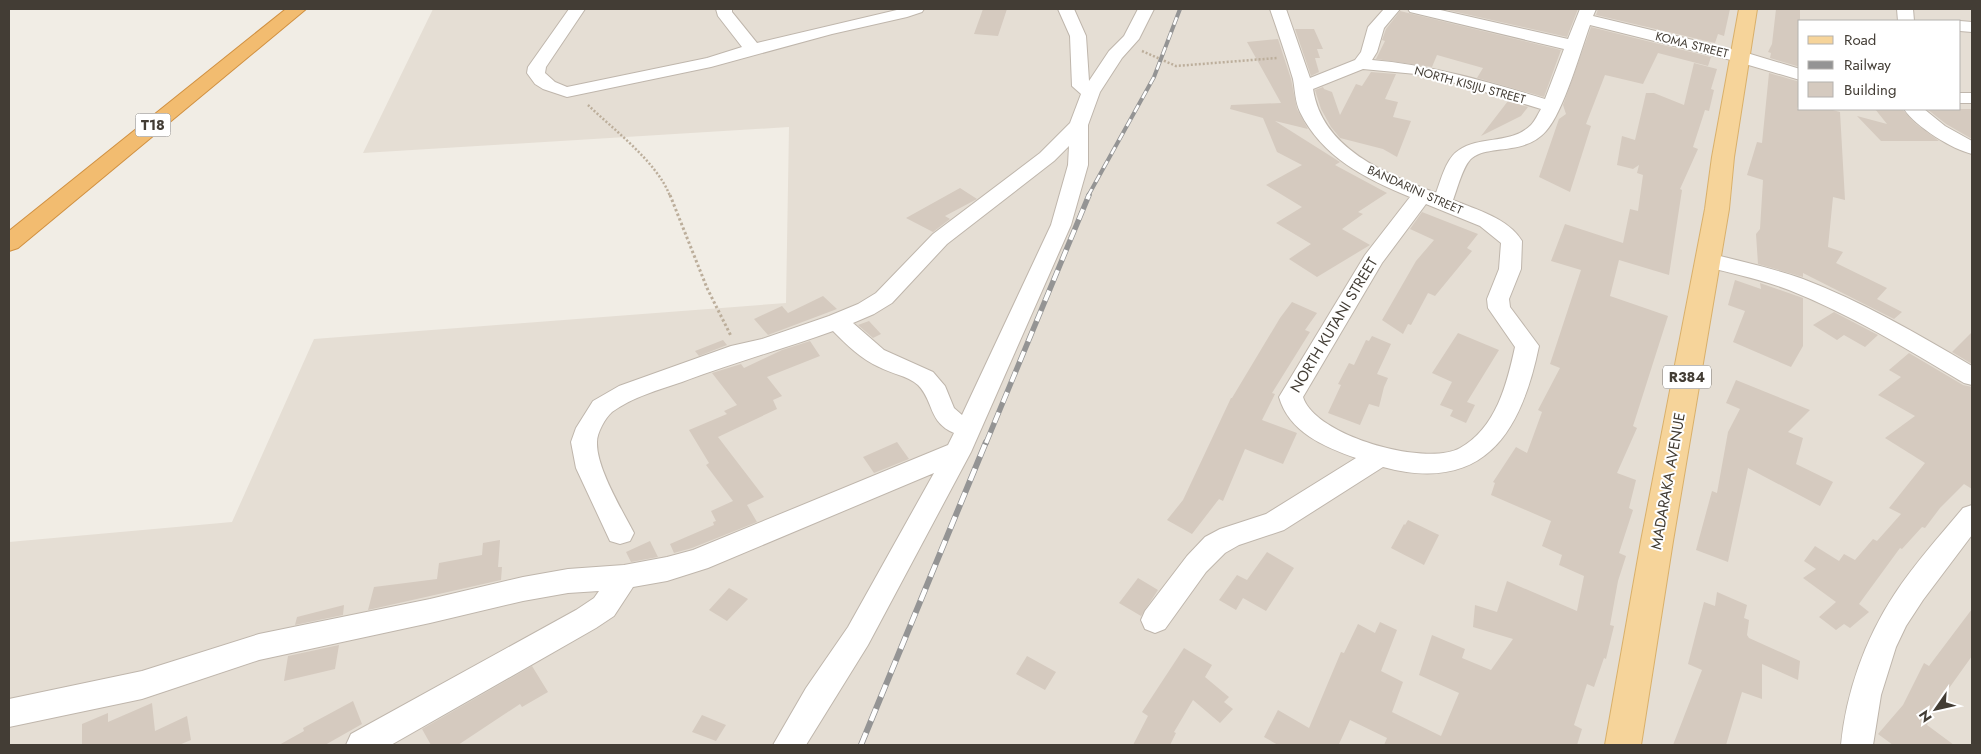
<svg xmlns="http://www.w3.org/2000/svg" width="1981" height="754" font-family="Jost,sans-serif">
  <style>
    .residential { fill: #e5ded4; fill-rule: evenodd }
    .building { fill: #d5cabf }
    .lines { fill: none; stroke-linecap: round; stroke-linejoin: round }
    .street-casing { stroke: #bfb6ac; stroke-width: 2 }
    .primary-casing { stroke: #d9b06b; stroke-width: 2 }
    .highway-casing { stroke: #d09041; stroke-width: 2 }
    .path-far1 { stroke: #bcae9b; stroke-width: 2.5; stroke-dasharray: 2 2; stroke-linecap: butt }
    .path { stroke: #bcae9b; stroke-width: 3; stroke-dasharray: 2.5 2.5; stroke-linecap: butt }
    .street { fill: #fff; fill-rule: evenodd }
    .primary { fill: #f6d49a; fill-rule: evenodd }
    .highway { fill: #f2bc70; fill-rule: evenodd }
    .rail-far2-casing { stroke: #949494; stroke-width: 4 }
    .rail-far1-casing { stroke: #949494; stroke-width: 5.5 }
    .rail-casing { stroke: #949494; stroke-width: 6 }
    .rail-far2 { stroke: #fff; stroke-width: 2.5; stroke-dasharray: 8; stroke-linecap: butt }
    .rail-far1 { stroke: #fff; stroke-width: 4; stroke-dasharray: 11; stroke-linecap: butt }
    .rail { stroke: #fff; stroke-width: 4.5; stroke-dasharray: 13; stroke-linecap: butt }
    .labels { text-anchor: middle; dominant-baseline: central; stroke-width: 4; stroke-linejoin: round; paint-order: stroke }
    .far-street-label { font-size: 12px; fill: #433d35; stroke: #fff }
    .shield { fill: #fff; stroke: #7b7772; stroke-width: 1 }
    .shield-label { font-size: 14px; font-weight: bold; fill: #433d35 }
    .street-label { font-size: 15px; fill: #433d35; stroke: #fff }
  </style>
  <rect width="100%" height="100%" fill="#f1ede5"/>
  <path class="residential" d="M433 9H1972V745H9V542L232 522 314 339 786 303 789 127 363 153ZM1800 21H1960V109H1800Z"/>
  <path class="building" d="M983 9H1007L998 36 974 34Z
    M1443 9H1578L1567 37Z
    M1598 9H1730L1724 36 1718 34 1715 43 1596 15Z
    M1776 9H1800V67L1770 58 1771 53 1768 52 1772 44Z
    M1400 11 1561 50 1544 97 1477 78 1483 68 1437 55 1432 67 1376 59 1385 41 1382 40 1386 29Z
    M1591 27 1711 57 1708 66 1658 53 1643 84 1605 75 1586 124 1591 126 1570 192 1539 177 1559 119 1566 114 1563 105Z
    M1295 29H1314L1323 49H1317L1320 58H1315L1319 72 1311 76Z
    M1278 39 1291 79 1297 109 1308 129 1275 121 1340 162 1335 165 1387 193 1358 212 1363 214 1342 229 1370 245 1317 277 1289 259 1311 244 1276 223 1302 207 1266 185 1302 165 1277 152 1263 118 1230 109 1231 105 1281 103 1247 42Z
    M1694 63 1717 69 1711 89 1714 90 1709 111 1705 110 1693 147 1698 149 1680 189 1682 190 1669 275 1619 260 1610 296 1668 316 1633 426 1637 428 1617 473 1636 480 1629 508 1633 510 1619 553 1626 556 1618 581 1610 625 1614 626 1606 659 1604 658 1594 687 1587 684 1574 725 1582 729 1577 745H1384L1387 738 1350 720 1339 744 1341 745H1278L1264 737 1278 710 1309 728 1341 652 1344 653 1358 624 1375 633 1380 622 1397 630 1381 671 1403 682 1392 712 1441 736 1459 693 1419 675 1432 635 1465 649 1462 658 1491 670 1513 639 1473 627 1475 605 1497 612 1507 581 1577 611 1584 576 1559 565 1562 555 1542 546 1551 521 1491 495 1495 483 1493 482 1516 447 1527 453 1542 412 1538 410 1560 368 1550 364 1581 270 1551 261 1565 224 1623 243 1630 209 1638 211 1643 175 1637 173 1639 165 1633 169 1617 165 1622 136 1635 140 1646 93H1654L1684 105Z
    M1371 72 1396 74 1385 99 1398 102 1393 117 1411 121 1397 157 1383 149 1340 138 1331 127 1321 109 1315 90 1323 87 1324 89 1332 92 1340 115 1356 84 1362 86Z
    M1769 73 1800 82V101L1797 109H1829L1840 112 1845 200 1833 197 1828 247 1843 252 1836 263 1887 288 1877 299 1902 312 1894 319 1803 273V277L1758 264 1756 234 1760 229 1763 180 1747 175 1757 142 1762 143Z
    M1508 101 1528 107 1521 116 1481 136Z
    M1875 109H1902L1916 124 1939 141H1881L1857 116 1887 124Z
    M1927 109H1972V139L1946 124Z
    M960 188 977 199 945 216 950 219 933 232 906 218Z
    M1422 212 1478 234 1467 248 1472 251 1435 296 1428 293 1411 325 1408 324 1403 334 1382 320 1416 261 1434 240 1410 229Z
    M1735 280 1761 289 1760 283 1803 298V346L1791 367 1733 342 1745 311 1728 305Z
    M823 296 837 309 768 335 754 319 782 306 788 313Z
    M1292 302 1317 313 1305 330 1310 332 1272 393 1275 394 1262 420 1297 433 1283 464 1245 449 1223 501 1219 499 1192 534 1167 520 1183 500 1231 398H1232L1280 318Z
    M1834 312 1855 323 1878 335 1865 347 1844 335 1837 340 1813 325Z
    M869 321 881 334 873 338 858 325Z
    M1972 332V364L1952 352Z
    M1458 333 1499 350 1467 402 1475 405 1466 423 1450 416 1453 410 1440 405 1452 382 1432 373Z
    M1372 336 1391 344 1377 374 1388 378 1384 387 1379 407 1369 404 1360 425 1328 413 1341 385 1338 384 1349 363 1354 365 1366 340 1369 341Z
    M723 340 727 345 699 356 695 351Z
    M810 341 820 356 767 377 782 396 773 400 777 409 718 437 764 497 747 505 757 522 692 548 674 553 670 544 714 525 713 522 716 521 711 511 733 501 706 465 709 463 689 430 727 414 724 411 737 405 712 373 741 364 744 368 782 350Z
    M1909 353 1963 385 1972 387V489L1964 484 1940 508 1925 528 1922 527 1902 549 1900 548 1859 604 1869 612 1850 628 1844 624 1836 630 1819 617 1836 602 1803 578 1816 569 1804 561 1815 546 1839 561 1844 554 1855 560 1873 539 1877 541 1901 514 1889 508 1925 463 1885 438 1915 416 1878 395 1901 377 1889 370Z
    M1736 380 1810 410 1788 432 1803 438 1796 464 1833 482 1820 506 1748 468 1728 562 1696 550 1712 491 1717 493 1728 432 1740 409 1726 403Z
    M897 442 909 459 874 473 863 457Z
    M1408 520 1439 535 1424 565 1391 548 1404 524 1405 525Z
    M500 540 498 567H502L501 580 368 610 374 587 437 579 439 563 482 555 483 543Z
    M650 541 658 557 631 562 626 552Z
    M1267 552 1294 568 1266 611 1243 598 1236 610 1219 600 1237 575 1247 580Z
    M1138 578 1158 590 1141 616 1119 603Z
    M729 588 748 599 727 621 709 610Z
    M1717 592 1747 605 1744 618 1749 620 1747 635 1749 638 1800 661 1798 680 1762 664V699L1742 692 1726 745H1673L1702 670 1688 664 1704 602 1715 606Z
    M344 605 343 615 295 625 297 617Z
    M1972 609V656L1947 691 1944 690 1927 725 1954 745H1893L1878 734 1903 705 1924 663 1929 666Z
    M339 645 335 669 284 681 288 656Z
    M1184 648 1212 665 1205 677 1229 697 1224 702 1233 709 1220 723 1193 700 1174 732 1176 733 1170 745H1133L1148 716 1142 712Z
    M1027 656 1056 672 1045 690 1016 674Z
    M532 666 548 692 522 707 520 704 458 745H431L422 729Z
    M353 701 362 724 325 745H279L304 731 303 728Z
    M152 703 155 731 187 716 191 740 179 745H82V724L108 713V722Z
    M702 715 726 725 716 741 692 732Z"/>
  <g class="lines">
    <g class="street-casing">
      <path id="street" d="M569 9H585L546 67 545 73 555 82 567 87 707 58 742 47 718 16 716 9H732V12L757 43 901 9H924L922 12 907 17 832 34 711 67 567 97 543 89 535 84 527 73 528 67Z
        M1058 9H1074L1086 36 1089 81 1109 51 1124 36 1138 9H1154L1139 39 1122 58 1100 92 1088 125V165L1071 225 971 452 868 645 806 745H773L806 688 848 627 934 473 708 568 667 581 633 587 614 616 596 628 391 745H346L351 734 576 610 594 598 599 591 568 593 523 601 430 623 259 660 142 699 9 727V699L142 671 259 634 430 599 523 577 568 569 624 565 667 557 693 550 948 445 954 433C928 422 934 401 918 385 907 375 891 374 879 367 861 359 847 345 833 331 783 349 732 363 682 382 658 390 633 397 612 412 605 418 597 433 597 442 596 467 622 510 634 533L630 541 620 544 610 541 576 468 571 442 576 428 593 401 619 386 731 346 762 339 829 316 858 304 876 293 933 234 1040 153 1070 123 1081 94 1072 86 1070 36ZM1069 146 1068 165 1051 225 962 415 954 408 945 386 933 372 884 350 853 323 874 314 892 303 947 244 1054 161Z
        M1270 9H1286L1310 78 1355 60 1361 52 1368 27 1384 9H1400L1384 28 1377 52 1372 60C1432 65 1488 82 1545 99L1564 49 1410 12 1408 9H1436L1568 39 1580 9H1596L1593 16 1747 53 1800 69V80L1735 61 1590 25C1581 50 1563 113 1546 131 1524 156 1490 144 1472 158 1463 165 1457 190 1453 200 1477 210 1508 218 1522 241L1521 269 1509 299 1510 307 1539 346C1521 434 1483 494 1383 467L1284 530 1239 545 1225 553 1206 572 1165 629 1155 633 1145 629 1141 620 1145 611 1187 556 1205 537 1220 529 1266 514 1356 458C1324 447 1289 432 1279 397L1365 255 1410 197C1366 179 1322 157 1300 112 1295 102 1295 89 1293 79 1286 55 1278 32 1270 9ZM1363 69 1416 74 1452 82 1541 109C1538 114 1535 121 1531 125 1511 145 1481 135 1459 150 1446 158 1441 180 1436 193 1386 174 1322 149 1313 89ZM1426 204 1480 226 1501 243 1499 269 1487 299 1488 308 1515 347C1507 384 1496 428 1460 448 1426 467 1315 436 1303 397L1382 263Z
        M1897 9H1913L1914 21H1898Z
        M1959 21H1960L1972 22V32L1960 31Z
        M1960 93H1972V103H1960Z
        M1904 109H1924L1945 126 1972 141V154C1952 149 1916 127 1904 109Z
        M1708 253C1740 261 1772 268 1803 279 1863 302 1918 334 1972 366V385L1964 383C1907 349 1850 314 1789 290 1760 279 1730 273 1700 265L1697 260 1700 255Z
        M1972 505V535L1923 600 1906 626 1896 647 1881 695 1873 745H1841C1846 693 1865 639 1894 595 1914 564 1939 537 1963 508Z"/>
    </g>
    <g class="primary-casing">
      <path id="primary" d="M1739 9H1757L1734 157 1729 209 1673 541 1641 745H1605L1641 541 1705 209 1712 157Z"/>
    </g>
    <g class="highway-casing">
      <path id="highway" d="M286 9H306L18 248 9 251V231Z"/>
    </g>
    <path class="path-far1" d="M1142 51 1176 66 1277 58
      M588 105C614 130 657 162 670 196"/>
    <path class="path" d="M670 195 707 288 731 336"/>
    <use href="#street" class="street"/>
    <use href="#primary" class="primary"/>
    <use href="#highway" class="highway"/>
    <g class="rail-far2-casing">
      <path id="rail-far2" d="M1088 196 1154 77 1180 9"/>
    </g>
    <g class="rail-far1-casing">
      <path id="rail-far1" d="M986 443 1089 195"/>
    </g>
    <g class="rail-casing">
      <path id="rail" d="M861 745 986 442"/>
    </g>
    <use href="#rail-far2" class="rail-far2"/>
    <use href="#rail-far1" class="rail-far1"/>
    <use href="#rail" class="rail"/>
  </g>
  <g class="labels">
    <g class="far-street-label">
      <text transform="translate(1692 45) rotate(14)">KOMA STREET</text>
      <text transform="translate(1470 85) rotate(15)">NORTH KISIJU STREET</text>
      <text transform="translate(1415 190) rotate(24)">BANDARINI STREET</text>
    </g>
    <g class="shield">
      <rect x="135.5" y="113.5" width="35" height="23" rx="4"/>
      <rect x="1663" y="365.5" width="48" height="23" rx="4"/>
    </g>
    <g class="shield-label">
      <text x="153" y="125">T18</text>
      <text x="1687" y="377">R384</text>
    </g>
    <g class="street-label">
      <text transform="translate(1334 325) rotate(-59)">NORTH KUTANI STREET</text>
      <text transform="translate(1668 481) rotate(-80)">MADARAKA AVENUE</text>
    </g>
  </g>
  <rect width="1981" height="754" fill="none" stroke="#433d35" stroke-width="20"/>
  <rect x="1798" y="20" width="162" height="90" fill="#ffffff" stroke="#b4b1ae"/>
  <rect x="1808" y="36" width="25" height="8" fill="#f6d49a" stroke="#b4b1ae"/>
  <text x="1844" y="45" font-size="15" fill="#433d35">Road</text>
  <rect x="1808" y="61" width="25" height="8" fill="#949494" stroke="#b4b1ae"/>
  <text x="1844" y="70" font-size="15" fill="#433d35">Railway</text>
  <rect x="1808" y="82" width="25" height="15" fill="#d5cabf" stroke="#b4b1ae"/>
  <text x="1844" y="95" font-size="15" fill="#433d35">Building</text>
  <g transform="translate(1936 709) rotate(236)" stroke="#ffffff" stroke-width="4" paint-order="stroke">
  <path d="M0-4L9 19L0 12L-9 19Z" fill="#433d35"/>
  <text y="-8" font-size="14" font-weight="bold" text-anchor="middle" fill="#433d35">N</text>
  </g>
</svg>
